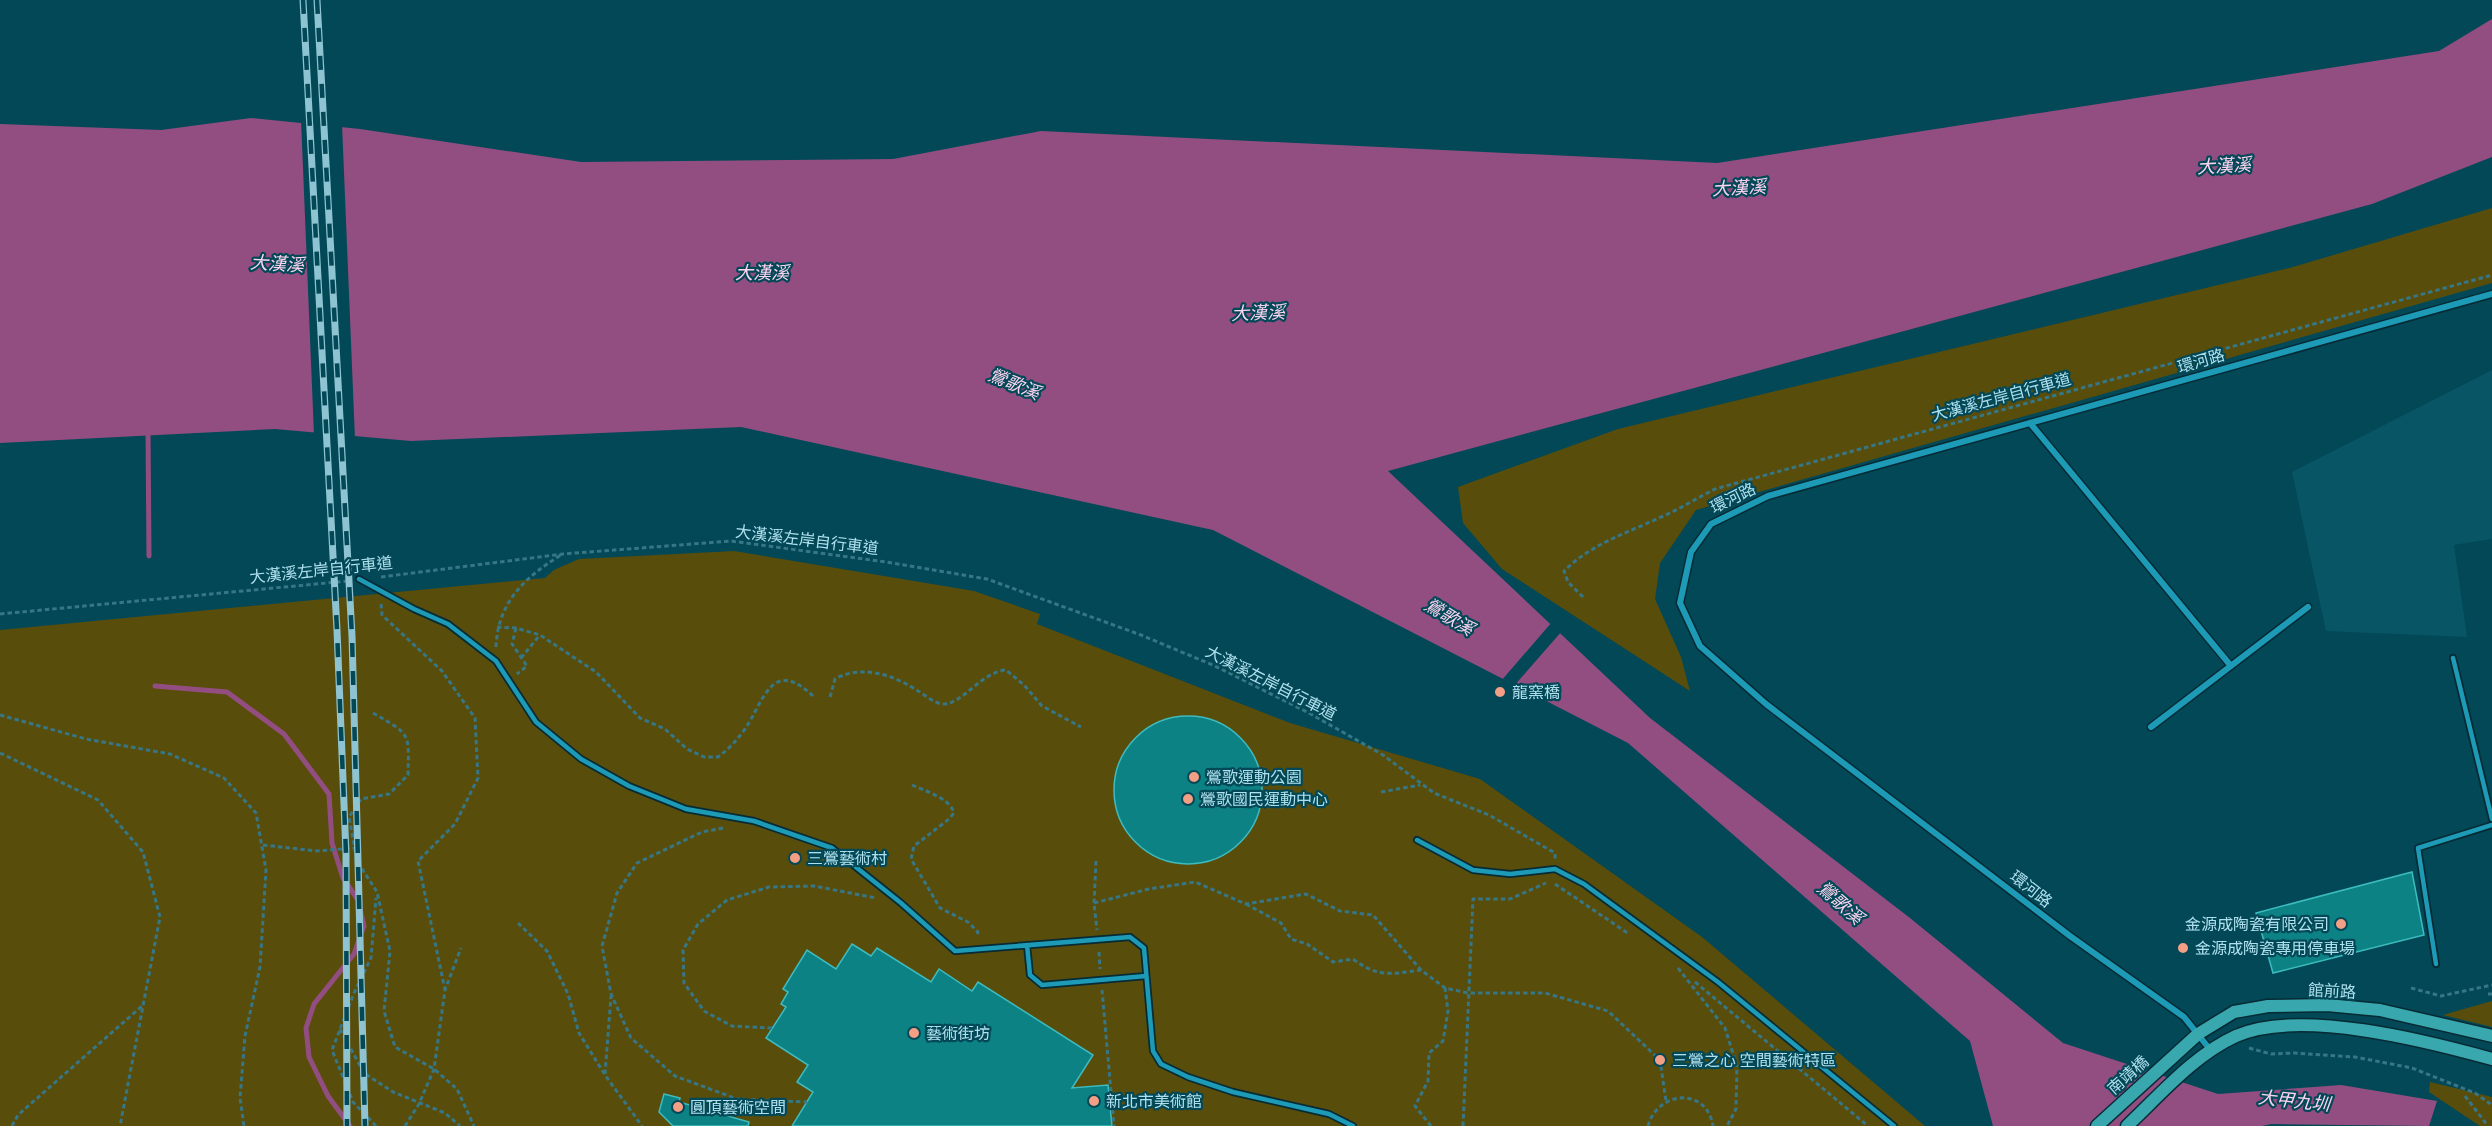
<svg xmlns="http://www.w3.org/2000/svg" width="2492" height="1126" font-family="'Fira Sans Condensed','Noto Sans TC',sans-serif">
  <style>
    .built { fill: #075565 }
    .green { fill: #594d0b }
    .water { fill: #934e81 }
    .pier { fill: #034857 }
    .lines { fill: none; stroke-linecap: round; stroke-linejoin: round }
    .stream { stroke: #934e81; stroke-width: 5 }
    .building { fill: #0d8285; stroke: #3dbcc0; stroke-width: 1.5 }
    .lane-casing { stroke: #062b35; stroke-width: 8 }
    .street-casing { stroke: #062b35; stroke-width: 9 }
    .secondary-casing { stroke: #062b35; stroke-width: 15 }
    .path { stroke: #377685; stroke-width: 3; stroke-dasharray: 4.5 3; stroke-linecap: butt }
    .lane { stroke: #1d9ab6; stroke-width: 4.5 }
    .street { stroke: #1d9ab6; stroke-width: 6 }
    .secondary { stroke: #39a7ae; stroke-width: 12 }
    .rail-casing { stroke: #8ec3d1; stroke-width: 7 }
    .rail { stroke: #034857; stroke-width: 4.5; stroke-dasharray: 14; stroke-linecap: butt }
    .poi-dot { fill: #f39f85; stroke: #034857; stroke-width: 2 }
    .labels { text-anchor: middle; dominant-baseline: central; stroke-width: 4.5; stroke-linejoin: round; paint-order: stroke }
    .street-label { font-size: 16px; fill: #afe0ee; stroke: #034857 }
    .poi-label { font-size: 16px; fill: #afe0ee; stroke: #034857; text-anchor: start }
    .water-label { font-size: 18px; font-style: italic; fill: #fdd4f0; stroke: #034857 }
  </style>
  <rect width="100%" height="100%" fill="#034857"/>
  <path class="built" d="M2492 370V539L2454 545 2467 637 2326 631 2292 472Z"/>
  <path class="green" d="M2492 208V283L1696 510 1660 563 1655 599 1681 657 1690 691 1502 569 1463 523 1458 487 1618 429 2293 267Z
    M734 551 974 591 1040 614 1037 624 1290 723 1480 779 1702 937 1925 1126H0V630L545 578 554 570 579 559Z
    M2492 1001V1027L2443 1015Z
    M2430 1082 2492 1097V1126H2480L2429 1092Z"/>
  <path class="water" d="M2492 19V157L2372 204 1388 471 1650 718 1910 918 2063 1043 2218 1094 2341 1085 2437 1101 2429 1126 2271 1124 2262 1126H1993L1970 1041 1628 743 1213 530 741 427 411 441 275 429 0 443V124L161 130 251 118 360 129 581 162 893 159 1041 131 1717 163 2439 51Z"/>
  <path class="pier" d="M301 120 342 124 355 439 314 435Z
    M1552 622 1562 631 1513 687 1501 681Z"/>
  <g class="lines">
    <path class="stream" d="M148 428 149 556
      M155 686 227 692 284 734 329 794 332 843 343 878 358 900 364 926 354 954 314 1004 306 1028 309 1057 328 1096 350 1126"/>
  </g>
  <path class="building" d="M1114 790a74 74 0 1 1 148 0a74 74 0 1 1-148 0Z
    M2412 872 2424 935 2273 973 2256 913Z
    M852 944 871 956 877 948 931 982 939 969 972 991 978 982 1093 1055 1072 1088 1108 1085 1112 1126H792L813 1092 797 1082 808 1065 766 1038 786 1007 781 1004 788 992 783 989 807 950 836 969Z
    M664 1094 680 1098 679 1102 749 1122 748 1126H673L659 1112Z"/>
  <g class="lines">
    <g class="lane-casing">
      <path id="lane" d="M359 579 414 609 448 624 496 661 536 722 581 759 629 786 686 809 754 821 832 848 901 903 955 951 1130 937 1144 948 1153 1051 1161 1064 1188 1077 1233 1092 1329 1114 1353 1126
        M2453 658 2492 819
        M1417 840 1473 870 1510 874 1555 869 1584 884 1718 982 1894 1126
        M1027 945 1030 975 1042 985 1146 976
        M2436 964 2418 848 2492 825"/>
    </g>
    <g class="street-casing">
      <path id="street" d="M2030 423 2231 666
        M2151 727 2308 607
        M2212 1052 2184 1017 2070 936 1766 704 1700 646 1680 603 1691 552 1711 524 1768 496 2492 294"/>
    </g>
    <g class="secondary-casing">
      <path id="secondary" d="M2097 1126 2198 1034 2234 1012 2268 1006 2327 1005 2380 1010 2492 1036
        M2127 1126C2160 1095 2194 1055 2236 1036 2299 1008 2427 1041 2492 1059"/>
    </g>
    <path class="path" d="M381 577 563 554 731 541 886 562 987 579 1141 635 1215 666 1309 713 1383 755 1434 793 1489 815 1555 853V859
      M1583 597 1568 582 1564 571C1591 544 1627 533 1661 517 1680 509 1697 498 1715 489L2492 275
      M381 604 382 615 442 671 475 718 478 778 455 824 418 861 445 990
      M0 614 348 581
      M497 627 516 628 540 635 596 672 640 718 665 729 687 749 704 757H718C729 749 737 740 745 729 764 701 772 655 815 698
      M516 628 512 644 527 666 517 674
      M496 647C498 602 524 578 561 555
      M521 658 539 636
      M830 697 835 679C862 664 894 675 918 691 925 695 934 703 942 704 961 706 981 672 1006 670L1024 685 1042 706 1081 727
      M373 713C411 735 409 732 408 775L389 794 361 799 349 817 357 861 377 892 390 951 384 1011 395 1047 434 1069 457 1089 474 1126
      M0 715 86 739 170 754 224 778 256 813 266 870 260 967 245 1036 240 1098 244 1126
      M0 753 98 800 143 852 160 917 120 1126
      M912 785C925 791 950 798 954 813L949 819 914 846 911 859 940 908 968 922 978 932 976 937
      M1381 792 1420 785
      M723 828 702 832 637 863 617 893 602 946 611 994 631 1038 675 1076 737 1099 807 1102
      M263 845 317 851 355 848
      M1096 861 1094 903 1097 930
      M1555 884 1629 934
      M1094 903 1149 889 1195 882 1246 904 1306 894 1340 911 1373 915 1421 970 1445 988 1468 993H1545L1608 1011 1660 1060 1666 1101
      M1246 904 1281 923 1291 939 1307 944 1333 962 1353 959C1378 978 1392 974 1421 970
      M518 923 547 951 568 994 579 1033 605 1075 642 1126
      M1099 952 1100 969
      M1678 968 1725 1028 1737 1066 1736 1109 1727 1126
      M1695 982 1868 1126
      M2411 988 2441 996 2492 985
      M1102 990 1114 1126
      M2488 994H2492
      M772 1028 732 1026 704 1011 684 983 683 950 698 924 727 900 769 887 814 886 876 898
      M340 1029 364 1073 393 1092 445 1113 460 1126
      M2249 1048 2271 1054 2294 1053 2355 1057 2412 1068 2475 1093 2492 1105
      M605 1074 611 996
      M2465 1096 2488 1126
      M12 1126 18 1115 142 1006
      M376 1126 353 1102 332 1050 354 993 371 958 376 898
      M405 1126 419 1104 434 1069 445 990 461 948
      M1431 1126 1415 1106 1428 1081 1429 1053 1443 1041 1448 1011 1445 988
      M1463 1126 1473 899H1510L1546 883
      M1648 1126C1658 1090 1707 1087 1713 1126"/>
    <use href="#lane" class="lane"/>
    <use href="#street" class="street"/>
    <use href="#secondary" class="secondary"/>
    <g class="rail-casing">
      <path id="rail" d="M303 0 337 630 346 854 347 1126
        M317 0 352 636 365 1126"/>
    </g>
    <use href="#rail" class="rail"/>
  </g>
  <g class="poi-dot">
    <circle cx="1500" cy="692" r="6"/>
    <circle cx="1194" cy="777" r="6"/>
    <circle cx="1188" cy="799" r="6"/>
    <circle cx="795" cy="858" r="6"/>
    <circle cx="2341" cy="924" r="6"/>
    <circle cx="2183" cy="948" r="6"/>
    <circle cx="914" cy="1033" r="6"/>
    <circle cx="1660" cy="1060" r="6"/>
    <circle cx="1094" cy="1101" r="6"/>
    <circle cx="678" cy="1107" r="6"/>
  </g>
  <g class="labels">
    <g class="street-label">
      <text transform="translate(2201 361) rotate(-16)">環河路</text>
      <text transform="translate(2001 397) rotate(-15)">大漢溪左岸自行車道</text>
      <text transform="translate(1733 498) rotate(-26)">環河路</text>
      <text transform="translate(807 540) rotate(7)">大漢溪左岸自行車道</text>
      <text transform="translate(321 570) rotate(-6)">大漢溪左岸自行車道</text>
      <text transform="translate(1271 683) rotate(27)">大漢溪左岸自行車道</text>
      <text transform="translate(2031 889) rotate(38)">環河路</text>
      <text transform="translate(2332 991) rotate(3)">館前路</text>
      <text transform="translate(2128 1075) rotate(-42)">南靖橋</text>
    </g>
    <g class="poi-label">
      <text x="1512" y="692">龍窯橋</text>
      <text x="1206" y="777">鶯歌運動公園</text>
      <text x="1200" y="799">鶯歌國民運動中心</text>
      <text x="807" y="858">三鶯藝術村</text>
      <text x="2329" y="924" text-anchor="end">金源成陶瓷有限公司</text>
      <text x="2195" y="948">金源成陶瓷專用停車場</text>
      <text x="926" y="1033">藝術街坊</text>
      <text x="1672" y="1060">三鶯之心 空間藝術特區</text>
      <text x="1106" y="1101">新北市美術館</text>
      <text x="690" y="1107">圓頂藝術空間</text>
    </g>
    <g class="water-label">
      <text transform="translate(2224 166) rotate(-3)">大漢溪</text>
      <text transform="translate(1739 188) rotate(-3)">大漢溪</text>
      <text transform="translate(277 264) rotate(3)">大漢溪</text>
      <text x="762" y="273">大漢溪</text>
      <text transform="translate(1258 313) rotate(-2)">大漢溪</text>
      <text transform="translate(1014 384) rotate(22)">鶯歌溪</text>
      <text transform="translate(1449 617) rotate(31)">鶯歌溪</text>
      <text transform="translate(1840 903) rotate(41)">鶯歌溪</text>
      <text transform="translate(2294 1101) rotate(6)">大甲九圳</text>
    </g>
  </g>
</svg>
